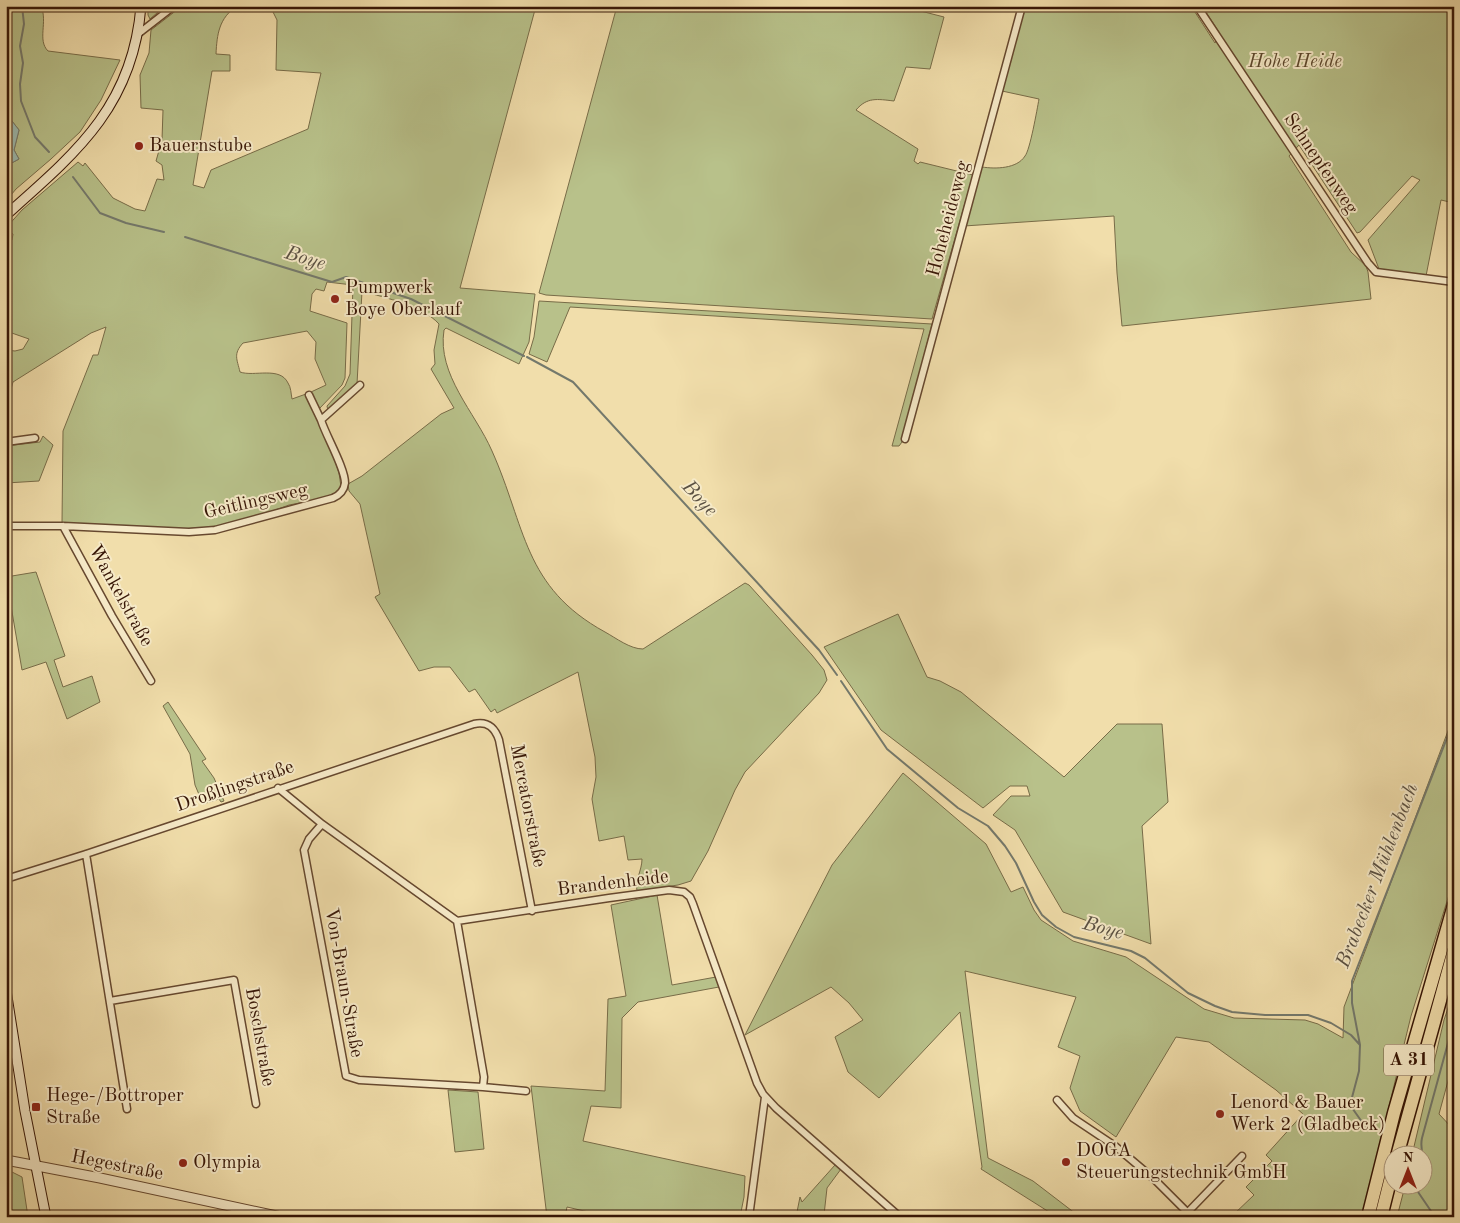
<svg xmlns="http://www.w3.org/2000/svg" width="1460" height="1223" font-family="'Old Standard TT',serif">
  <style>
    .green { fill: #b8c18a; stroke: #786c48 }
    .water { fill: #9cbbb0; stroke: #74796c }
    .lines { fill: none; stroke-linecap: round; stroke-linejoin: round }
    .stream { stroke: #74796c; stroke-width: 2 }
    .minor-casing { stroke: #66482f; stroke-width: 9 }
    .tertiary-casing { stroke: #66482f; stroke-width: 11 }
    .secondary-casing { stroke: #371606; stroke-width: 11 }
    .motorway-casing { stroke: #371606; stroke-width: 15 }
    .minor { stroke: #f6eac8; stroke-width: 6 }
    .tertiary { stroke: #f6eac8; stroke-width: 9 }
    .secondary { stroke: #f6eac8; stroke-width: 9 }
    .motorway { stroke: #f1deab; stroke-width: 12 }
    .poi-dot { fill: #8f2418; stroke: #f6eac8; stroke-width: 2 }
    .labels { text-anchor: middle; dominant-baseline: central; stroke-width: 4; stroke-linejoin: round; paint-order: stroke }
    .shield { fill: #f6eac8; stroke: #705640; stroke-width: 1 }
    .shield-label { font-size: 18px; font-weight: bold; fill: #371606 }
    .park-label { font-size: 19px; font-style: italic; fill: #5e492e; stroke: #f6eac8 }
    .poi-label { font-size: 19px; fill: #371606; stroke: #f6eac8; text-anchor: start }
    .street-label { font-size: 19px; fill: #371606; stroke: #f6eac8 }
    .water-label { font-size: 20px; font-style: italic; fill: #5a5042; stroke: #f6eac8 }
  </style>
  <rect width="100%" height="100%" fill="#f1deab"/>
  <filter id="stains"><feTurbulence type="fractalNoise" baseFrequency=".004" numOctaves="4"/><feColorMatrix values="0 0 0 0 .2 0 0 0 0 .09 0 0 0 0 .02 0 0 0 .5 -.17"/></filter>
  <radialGradient id="worn" r=".72"><stop offset=".6" stop-color="#630" stop-opacity="0"/><stop offset="1" stop-color="#630" stop-opacity=".3"/></radialGradient>
  <path class="green" d="M6 6H41C48 22 37 40 48 51L120 60 101 100 80 132 51 159 16 189 6 201V166L19 159 14 150 19 130 8 116Z
    M148 6H165L150 19 148 15Z
    M182 6H237C219 18 217 34 216 54L230 55V71H212L193 185 204 188 211 170 308 129 321 73 276 70 277 20 270 6H536L460 288 535 294 529 342 519 364 446 328 444 330C437 375 475 412 492 451 526 527 523 587 605 632 616 638 630 649 643 649L745 583 749 585 812 655 824 670 827 680 819 693 745 772 735 790 708 851 691 881 678 885 637 891C635 880 642 870 642 859L628 860 624 836 599 841 592 799 596 777 595 757 578 672 497 713 495 709 491 712 475 689 469 692 450 667H434L419 671 375 597 380 594 360 504 349 491 348 484 362 476 441 414 454 408 431 369 435 364 434 350 439 324C423 306 386 298 362 291L357 384 328 411 327 406 345 386 350 374 353 285 327 282 324 291 316 289 312 294 310 311 347 323 345 378 342 385 319 409 311 392 326 385 315 359 316 342 307 331 243 343C233 354 237 359 240 372 254 377 280 366 288 383 291 387 291 394 292 399L306 394 334 457 339 473 341 487 337 492 321 499 289 505 259 516 213 527 178 529 62 523 63 431 93 355H98L106 327 91 333 13 382 6 407V350L15 351 23 349 29 339 6 331V237L12 240 13 234 6 230V228L22 210 78 162 83 166 85 163 113 198 135 209 145 211 157 179 164 180 162 165 156 161 162 140 163 110 141 108 140 75 149 53 151 30Z
    M617 6H901L944 17 930 69 906 67 894 101C877 99 867 97 856 110L918 149 914 161 918 164 920 162 973 175 932 319 546 295 539 293Z
    M1024 6H1191L1215 43 1219 32 1202 6H1454V203L1441 200 1426 276 1379 269 1368 240 1420 180 1412 176 1360 232 1357 233 1299 145 1289 156 1351 252 1366 266 1368 272 1371 299 1122 326 1117 273 1114 216 964 226 982 167C995 169 1017 169 1025 156 1030 150 1037 110 1039 99L1002 91Z
    M539 301 932 324 902 442 899 446H892L924 329 570 307 547 362 529 354 534 337Z
    M43 436 53 445 39 481 6 483V446L40 442Z
    M36 572 65 656 54 660 63 687 92 676 100 702 67 719 46 662 22 670 6 577Z
    M898 614 927 677 940 681 961 692 1064 777 1117 724H1162L1168 802 1142 826 1151 944 1063 912 1015 830 993 815 1011 796H1030L1027 786H1010L983 808 881 730 824 647Z
    M168 702 206 759 202 761 214 778 224 801 221 802 219 799 203 804 195 785 190 754 163 706Z
    M1454 715V879L1411 1016 1362 1217H1235L1233 1215 1254 1195 1246 1187 1272 1161 1266 1155 1303 1114 1276 1090 1209 1042 1176 1037 1116 1137 1080 1111 1070 1088 1080 1056 1058 1047 1076 997 965 971 988 1158 1033 1181 1080 1217H1057L981 1169 982 1167 960 1012 879 1098 848 1072 835 1037 863 1020 849 1003 831 987 745 1035 832 865 903 773 986 844 1011 892 1023 887 1034 910 1041 920 1073 941 1126 957 1204 1009 1234 1018 1305 1020 1318 1024 1343 1038 1344 1007Z
    M657 895 672 985 716 977 719 987 638 1002 622 1018 621 1108 591 1106 583 1141 745 1176 744 1197 740 1217H610L567 1207 565 1217H547L531 1086 605 1091 608 999 626 996 611 905Z
    M1454 990V1059L1439 1114 1454 1130V1180L1451 1185 1454 1194V1217H1397L1405 1186H1422V1156L1412 1155 1444 1020Z
    M448 1090 478 1092 484 1149 455 1152Z
    M835 1165 841 1169 827 1188 824 1215 805 1212V1217H796L800 1197 802 1202Z
    M6 1172H12L22 1177 28 1217H6Z"/>
  <path class="water" d="M6 100 8 116 19 130 14 150 19 159 6 166V141L9 131 6 128Z"/>
  <g class="lines">
    <path class="stream" d="M22 6 24 24 20 46 23 63 20 84 21 101 35 137 49 152
      M73 177 100 213 126 223 164 232
      M185 237 332 282 346 277 411 299 524 356
      M527 357 573 382 819 650 837 675
      M841 681 887 749 958 808 988 826 1005 846 1016 863 1034 902 1042 915 1056 927 1074 937 1131 951 1145 958 1188 993 1215 1006 1232 1012 1265 1015H1308L1331 1023 1351 1035 1360 1045 1359 1071 1350 1105 1367 1129
      M1360 1045 1352 1003V981L1454 720
      M1422 1182C1431 1164 1418 1156 1422 1138L1454 1021
      M1414 1186 1435 1217
      M1418 1192 1421 1186"/>
    <g class="minor-casing">
      <path id="minor" d="M1197 6 1368 263 1376 272 1454 282
        M138 34 174 6
        M309 395 321 420
        M905 439 1022 6
        M6 442 35 438
        M6 526H63L189 532 215 530 333 498C340 495 344 491 345 483 345 468 326 436 321 420L360 385
        M63 526 112 616 151 681
        M278 788 322 824 457 921 609 898 669 890 684 892 690 897 693 904 757 1083 763 1094 776 1108 900 1217
        M322 824 309 839 304 850 346 1076 359 1080 483 1087 484 1077 457 921
        M86 854 127 1109
        M6 879 86 854 474 724C488 721 495 728 499 740L532 911
        M110 1001 234 980 256 1104
        M483 1087 526 1091
        M1057 1100 1073 1118 1115 1146 1153 1178 1192 1217
        M1188 1212 1242 1156
        M749 1217 765 1097"/>
    </g>
    <g class="tertiary-casing">
      <path id="tertiary" d="M6 1160 100 1178 281 1217"/>
    </g>
    <g class="secondary-casing">
      <path id="secondary" d="M6 215C76 153 133 106 141 6
        M6 990 25 1111 46 1217"/>
    </g>
    <g class="motorway-casing">
      <path id="motorway" d="M1397 1156 1454 950
        M1368 1217 1394 1113 1454 905
        M1381 1217 1392 1173"/>
    </g>
    <use href="#minor" class="minor"/>
    <use href="#tertiary" class="tertiary"/>
    <use href="#secondary" class="secondary"/>
    <use href="#motorway" class="motorway"/>
  </g>
  <g class="poi-dot">
    <circle cx="139" cy="146" r="5"/>
    <circle cx="335" cy="299" r="5"/>
    <rect x="31" y="1102" width="10" height="10" rx="2.5"/>
    <circle cx="1220" cy="1114" r="5"/>
    <circle cx="1066" cy="1162" r="5"/>
    <circle cx="183" cy="1163" r="5"/>
  </g>
  <g class="labels">
    <rect class="shield" x="1384" y="1044.5" width="50" height="31" rx="4"/>
    <g class="shield-label">
      <text x="1409" y="1060">A 31</text>
    </g>
    <g class="park-label">
      <text x="1295" y="62">Hohe Heide</text>
    </g>
    <g class="poi-label">
      <text x="149" y="146">Bauernstube</text>
      <text x="345" y="288">Pumpwerk<tspan x="345" dy="22">Boye Oberlauf</tspan></text>
      <text x="46" y="1096">Hege-/Bottroper<tspan x="46" dy="22">Straße</tspan></text>
      <text x="1230" y="1103">Lenord &amp; Bauer<tspan x="1230" dy="22">Werk 2 (Gladbeck)</tspan></text>
      <text x="1076" y="1151">DOGA<tspan x="1076" dy="22">Steuerungstechnik GmbH</tspan></text>
      <text x="193" y="1163">Olympia</text>
    </g>
    <g class="street-label">
      <text transform="translate(1320 164) rotate(56)">Schnepfenweg</text>
      <text transform="translate(949 219) rotate(-75)">Hoheheideweg</text>
      <text transform="translate(256 502) rotate(-13)">Geitlingsweg</text>
      <text transform="translate(120 596) rotate(61)">Wankelstraße</text>
      <text transform="translate(235 787) rotate(-19)">Droßlingstraße</text>
      <text transform="translate(527 806) rotate(79)">Mercatorstraße</text>
      <text transform="translate(613 884) rotate(-7)">Brandenheide</text>
      <text transform="translate(343 983) rotate(80)">Von-Braun-Straße</text>
      <text transform="translate(259 1037) rotate(80)">Boschstraße</text>
      <text transform="translate(117 1166) rotate(11)">Hegestraße</text>
    </g>
    <g class="water-label">
      <text transform="translate(305 259) rotate(17)">Boye</text>
      <text transform="translate(699 499) rotate(47)">Boye</text>
      <text transform="translate(1378 876) rotate(-69)">Brabecker Mühlenbach</text>
      <text transform="translate(1103 929) rotate(15)">Boye</text>
    </g>
  </g>
  <rect width="1460" height="1223" fill="none" stroke="#f1deab" stroke-width="25"/>
  <rect x="8" y="8" width="1445" height="1208" fill="none" stroke="#371606" stroke-width="2.5"/>
  <rect x="12" y="12" width="1435" height="1198" fill="none" stroke="#371606"/>
  <g transform="translate(1408 1170)"><circle r="24" fill="#f6eac8" stroke="#aa957a"/>
  <path d="M0-4L9 19L0 12L-9 19Z" fill="#8f2418"/>
  <text y="-8" font-size="14" font-weight="bold" text-anchor="middle" fill="#371606">N</text>
  </g>
  <rect width="100%" height="100%" filter="url(#stains)"/>
  <rect width="100%" height="100%" fill="url(#worn)"/>
</svg>
